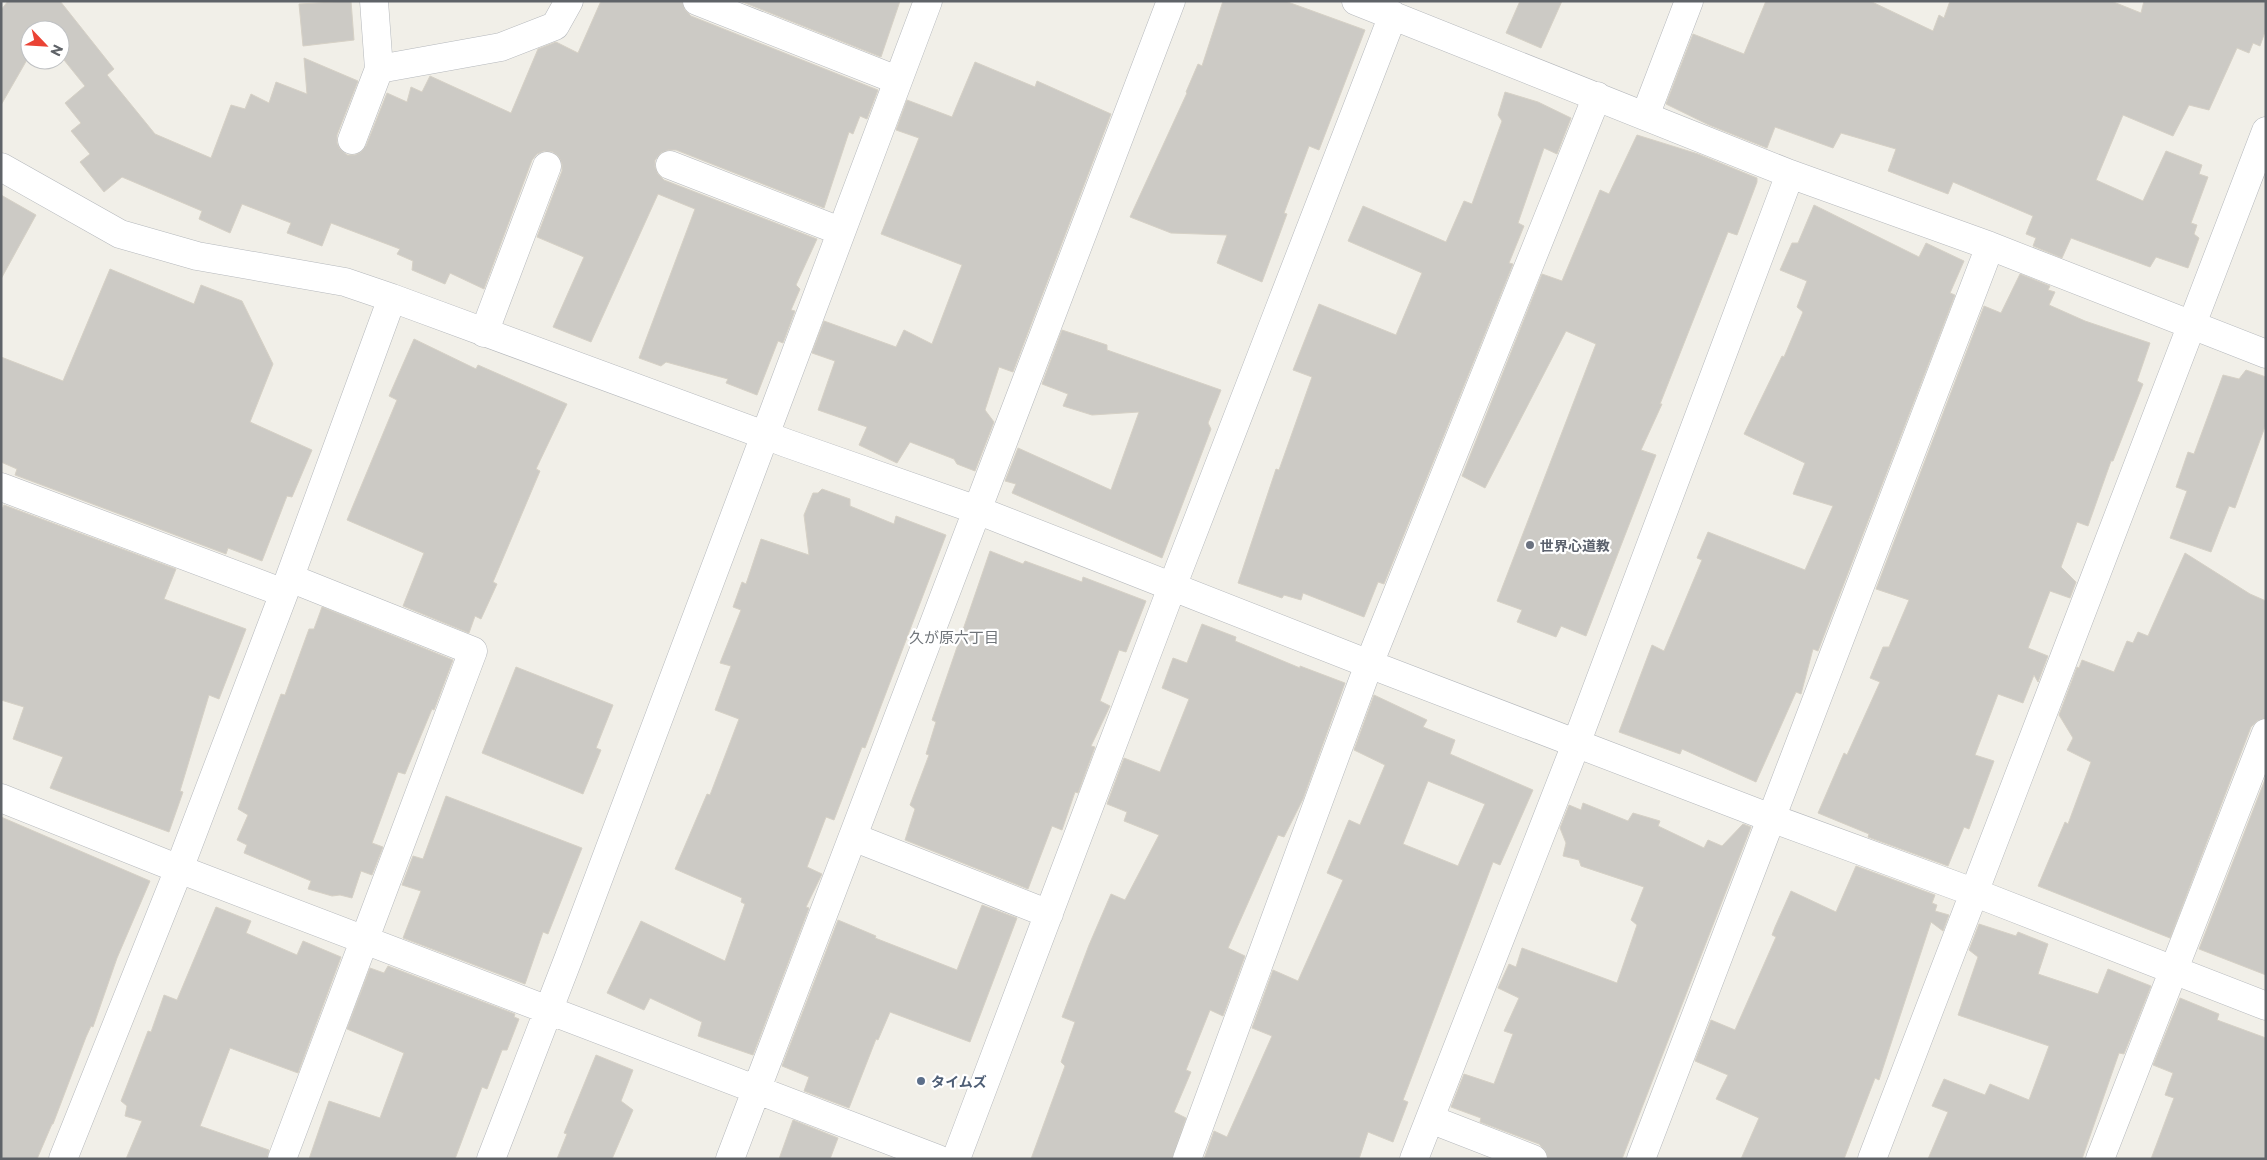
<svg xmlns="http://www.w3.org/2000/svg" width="2267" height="1160" font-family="Commissioner,'Noto Sans JP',sans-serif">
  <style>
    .building { fill: #cccac5; stroke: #d6d1c6; fill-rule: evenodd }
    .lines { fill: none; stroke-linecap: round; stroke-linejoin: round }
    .minor-casing { stroke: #b5b8bc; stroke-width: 29 }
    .minor { stroke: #fff; stroke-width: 28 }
    .worship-dot { fill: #6b7280; stroke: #fff; stroke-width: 2 }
    .service-dot { fill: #5c6f8a; stroke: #fff; stroke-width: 2 }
    .labels { text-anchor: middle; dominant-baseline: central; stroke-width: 4.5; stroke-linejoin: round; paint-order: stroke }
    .worship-label { font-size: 14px; font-weight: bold; fill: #5b616d; stroke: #fff; text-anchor: start }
    .service-label { font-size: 14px; font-weight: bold; fill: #4e5e75; stroke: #fff; text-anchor: start }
    .neighbourhood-label { font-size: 15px; fill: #70757a; stroke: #fff }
  </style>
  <rect width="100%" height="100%" fill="#f1efe8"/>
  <path class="building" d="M8 1H60L114 69 107 75 155 134 211 158 231 105 245 109 251 94 269 103 276 82 307 94 304 58 358 81 337 135V143L340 149 347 155H355L361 152 366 146 387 93 407 102 411 87 422 92 430 76 511 113 538 49 556 42 578 53 601 1H682L685 10 691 16 878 90 867 119 860 116 853 134 849 132 824 208 676 150H668L661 153 655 160V167L658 174 664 180 817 239 796 285 800 289 791 310 795 311 783 343 778 341 757 395 726 383 728 379 666 362 661 366 639 358 695 209 658 194 591 342 553 327 584 257 537 237 562 171V164L559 157 553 152 544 151 537 154 532 160 484 289 450 273 445 284 412 270 413 261 397 254 400 249 331 223 322 246 287 233 291 223 242 204 230 233 199 219 202 211 122 177 104 192 80 162 90 154 71 131 81 123 65 103 85 86 60 55V30H30V60H32L31 62 28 58 1 105V10Z
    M351 1 354 40 303 46 299 4Z
    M740 1H900L881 57Z
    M1223 1H1285L1365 30 1319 150 1309 146 1284 213 1287 214 1262 282 1217 263 1227 235 1171 233 1130 217 1187 93 1186 92 1198 64 1202 66Z
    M1520 1H1562L1541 48 1506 33Z
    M1766 1H1870L1933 31 1939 15 1944 18 1950 1H2111L2141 13 2144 1H2266V29L2260 46 2253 43 2249 53 2237 48 2209 110 2189 105 2173 136 2123 115 2096 180 2143 201 2166 151 2202 165 2199 174 2208 177 2191 223 2197 225 2194 234 2199 238 2188 268 2156 257 2150 267 2071 238 2062 258 2033 246 2036 238 2026 234 2033 216 1953 182 1948 194 1888 171 1896 149 1841 133 1833 148 1775 127 1767 148 1709 125 1666 104 1693 34 1744 54Z
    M975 62 1035 87 1037 81 1111 114 1013 372 999 367 985 410 994 422 975 471 957 464 954 459 910 442 897 463 859 445 867 427 818 410 835 361 812 353 824 321 896 347 904 330 932 344 962 265 881 234 919 138 896 130 907 100 952 117Z
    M1505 92 1538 102 1571 118 1557 154 1544 148 1518 223 1524 226 1509 263 1513 264 1384 584 1378 582 1364 617 1303 593 1301 600 1284 595 1282 598 1238 583 1276 469 1279 470 1312 377 1293 370 1319 304 1396 335 1422 273 1348 241 1363 206 1446 242 1464 201 1472 204 1502 121 1498 115Z
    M1637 135 1698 154 1757 178V182L1737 235 1728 232 1660 404H1662L1641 450 1656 455 1586 636 1561 626 1556 637 1517 622 1522 610 1497 601 1596 344 1566 331 1485 488 1462 476 1542 274 1562 281 1600 190 1609 194Z
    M1 195 36 215 1 279Z
    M1814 205 1919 257 1926 243 1964 261 1950 293 1955 295 1818 651 1813 649 1801 694 1796 692 1756 782 1682 749 1680 754 1619 732 1652 645 1664 651 1702 560 1697 558 1708 532 1805 570 1833 506 1793 494 1805 463 1744 434 1782 356 1784 357 1803 312 1797 307 1807 281 1780 270 1792 243H1798Z
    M110 269 194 304 201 285 242 301 273 364 250 422 312 450 292 497 287 496 262 561 228 548 226 554 15 475 17 469 1 462V357L63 381Z
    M2020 274 2050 286 2048 290 2055 292 2049 305 2085 321 2150 343 2137 381 2143 384 2113 461H2111L2088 526 2077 522 2061 567 2076 582 2070 598 2050 591 2028 648 2048 656 2038 682 2034 675 2023 703 1998 694 1975 755 1994 761 1969 829 1964 827 1948 866 1868 837 1869 834 1818 813 1844 753 1847 755 1880 682 1870 678 1883 647H1889L1909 600 1876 589 1984 306 2001 313Z
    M1062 330 1107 345V350L1221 390 1208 423 1211 429 1162 558 1012 493 1016 484 1005 481 1018 448 1111 490 1139 412 1092 415 1063 406 1068 394 1042 384Z
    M414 339 476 369 478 365 567 404 536 469 540 471 493 582 497 584 481 619 475 616 469 633 403 606 424 553 347 520 397 400 389 396Z
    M2246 370 2266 377V424L2235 508 2229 506 2211 552 2170 538 2187 491 2176 487 2188 452 2194 454 2223 375 2239 379Z
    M822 489 850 499V506L894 524 896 516 946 535 865 748 862 747 834 820 826 817 807 867 822 874 806 907 809 908 753 1055 698 1036 702 1022 650 998 644 1010 607 993 641 921 725 961 745 904 741 902 742 898 675 869 707 794 710 795 739 719 715 710 731 666 720 663 741 610 733 607 742 582 746 584 761 539 809 555 804 515 813 493H818Z
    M4 505 176 569 164 599 246 629 219 699 209 695 180 791 183 792 169 832 50 788 63 757 13 739 24 707 1 700V511Z
    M990 551 1023 564 1025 561 1082 582 1083 577 1146 601 1126 652 1119 650 1100 701 1110 706 1091 746 1095 747 1078 793 1075 792 1062 830 1052 826 1028 889 905 840 915 809 910 805 929 755 926 754 936 722 932 720Z
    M2185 553 2250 594 2266 601V718L2257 721 2251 727 2170 938 2038 886 2065 822 2068 824 2091 762 2067 750 2073 738 2059 715 2077 667 2079 668 2082 660 2114 672 2127 641 2133 643 2138 632 2148 636Z
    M322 607 453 660 434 710 432 709 405 774 398 772 372 843 383 847 372 875 361 871 352 898 340 895 332 896 308 889 311 881 244 853 247 845 237 840 248 815 238 809 281 694 285 695 309 629H314Z
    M1202 624 1236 637 1235 641 1300 668V666L1345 683 1303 799 1284 837 1278 835 1228 948 1245 956 1223 1016 1210 1010 1186 1070 1191 1072 1174 1112 1186 1118 1172 1159H1031L1065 1066 1061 1062 1075 1022 1062 1017 1089 945 1111 894 1125 900 1159 835 1124 821 1127 812 1107 804 1124 758 1160 772 1189 699 1162 688 1173 658 1187 663Z
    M516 667 613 705 596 748 601 750 583 794 482 753Z
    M1374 695 1427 720 1423 727 1455 740 1450 754 1533 790 1500 865 1493 862 1403 1100 1408 1102 1393 1142 1368 1132 1359 1159H1204L1214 1131 1227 1137 1272 1036 1252 1028 1273 970 1298 981 1343 880 1327 873 1349 820 1360 825 1385 765 1354 750ZM1428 781 1485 804 1458 866 1403 844Z
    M2266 777V975L2199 949Z
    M446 796 582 848 548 934 543 932 525 984 403 938 421 891 402 885 413 856 423 859Z
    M1583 803 1628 821 1633 813 1660 821 1658 826 1704 848 1708 840 1722 846 1743 824 1751 827 1622 1159H1548L1545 1150 1539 1144 1480 1122 1481 1118 1451 1107 1464 1074 1494 1084 1513 1034 1504 1031 1519 998 1498 988 1509 964 1516 967 1522 948 1617 983 1637 925 1631 920 1644 887 1581 866 1579 860 1563 856 1566 843 1560 828 1569 805 1581 810Z
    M1 817 150 881 117 958 93 1027 91 1026 86 1037 53 1124H52L37 1159H1Z
    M1856 866 1935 895 1932 903 1937 905 1935 911 1949 915 1943 931 1931 922 1879 1080 1875 1078 1844 1159H1741L1759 1118 1716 1099 1728 1075 1695 1061 1711 1020 1735 1030 1776 937 1772 935 1775 927 1791 891 1836 912Z
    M982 905 1017 918 970 1042 890 1012 878 1040 876 1039 849 1108 804 1091 809 1077 782 1066 838 920 876 936 875 938 957 970Z
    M216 907 251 921 246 933 297 955 303 941 341 957 298 1073 230 1048 200 1126 269 1150 267 1159H126L142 1121 125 1116 127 1106 121 1101 148 1031 151 1032 164 995 177 1000Z
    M1979 924 2016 936 2018 932 2048 944 2038 974 2098 994 2108 969 2151 986 2124 1054 2119 1053 2082 1159H1928L1948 1112 1932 1106 1944 1079 1985 1095 1990 1084 2029 1100 2049 1046 1958 1015 1978 957 1969 950Z
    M388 966 515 1014 514 1017 519 1019 507 1050H502L487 1089 482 1087 455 1159H309L329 1101 380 1118 404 1053 347 1029 370 968 384 973Z
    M2180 998 2219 1014 2217 1020 2266 1038V1159H2151L2174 1098 2165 1095 2173 1073 2153 1065Z
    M596 1055 633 1070 621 1101 633 1110 612 1159H557L567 1134 564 1133Z
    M793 1120 838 1138 830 1159H779Z"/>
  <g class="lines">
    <g class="minor-casing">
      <path id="minor" d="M697 1 897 80
        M1356 1 1790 174 1990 246 2266 354
        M379 69 501 47 555 26 569 1
        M1645 116 1689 1
        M352 140 379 69 374 1
        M670 165 840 231
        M1 167 120 234 197 256 345 282 392 298 786 443 977 510 1369 664 1771 818 1973 892 2266 1006
        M484 333 547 166
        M1 487 284 593
        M1 798 179 869 938 1159
        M853 837 1049 914
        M1430 1119 1533 1159
        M63 1159 179 869 284 593 392 298
        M282 1159 473 651 290 578
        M491 1159 569 957 928 1
        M730 1159 1171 1
        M956 1159 1172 587 1393 15
        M1187 1159 1369 664 1597 96
        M1414 1159 1576 744 1790 174
        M1641 1159 1990 246
        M1872 1159 2266 131
        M2100 1159 2266 733"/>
    </g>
    <use href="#minor" class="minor"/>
  </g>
  <circle class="worship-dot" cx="1530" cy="545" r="5"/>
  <circle class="service-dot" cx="921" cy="1081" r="5"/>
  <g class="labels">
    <g class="worship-label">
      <text x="1540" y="545">世界心道教</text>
    </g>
    <g class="service-label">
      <text x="931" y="1081">タイムズ</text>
    </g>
    <g class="neighbourhood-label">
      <text x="954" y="637">久が原六丁目</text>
    </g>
  </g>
  <rect width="2267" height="1160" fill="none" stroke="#5f6368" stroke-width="5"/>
  <g transform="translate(45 45) rotate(115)"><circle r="24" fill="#ffffff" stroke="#bfc1c3"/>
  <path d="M0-4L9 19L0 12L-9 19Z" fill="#ea4335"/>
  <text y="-8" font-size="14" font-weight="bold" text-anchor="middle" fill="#5f6368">N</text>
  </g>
</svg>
